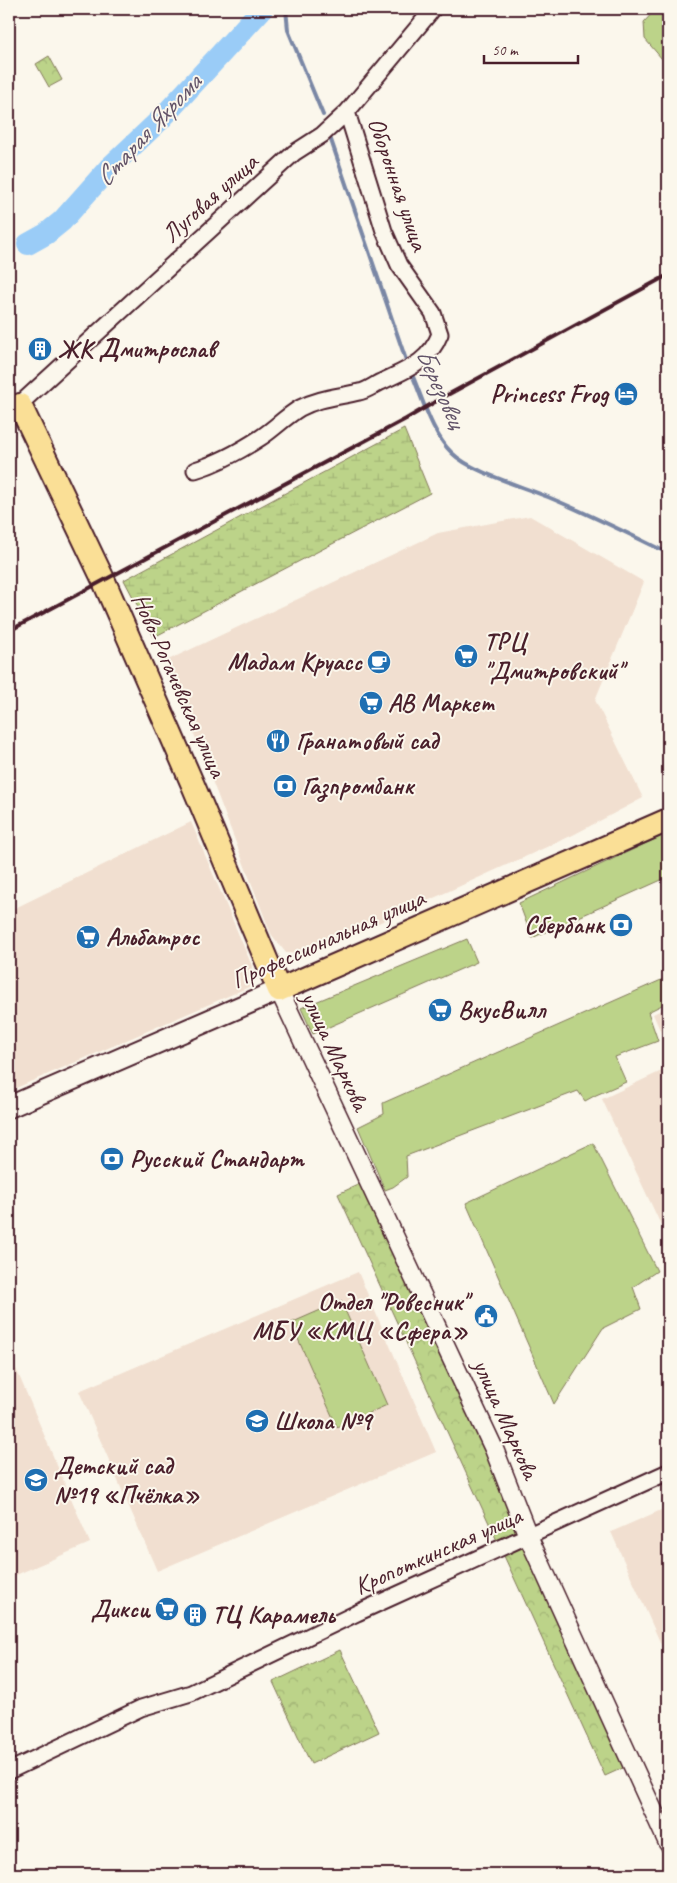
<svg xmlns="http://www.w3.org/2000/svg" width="677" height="1883" font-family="Caveat,sans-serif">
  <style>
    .built { fill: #f1dfd0 }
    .grass { fill: #bcd389; stroke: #83795a }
    .wetland { fill: url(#wetland-marsh); stroke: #83795a }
    .park { fill: url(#park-crowns); stroke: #83795a }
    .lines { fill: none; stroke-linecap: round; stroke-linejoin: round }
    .stream { stroke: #7a87a5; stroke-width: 4 }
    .river { stroke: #9accf7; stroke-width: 22 }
    .minor-casing { stroke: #4a1f2b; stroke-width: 19 }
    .tertiary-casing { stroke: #4a1f2b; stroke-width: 21 }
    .secondary-casing { stroke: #4a1f2b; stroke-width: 24 }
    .primary-casing { stroke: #4a1f2b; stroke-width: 26 }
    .minor { stroke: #fbf7ec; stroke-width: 15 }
    .tertiary { stroke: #fbf7ec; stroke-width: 18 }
    .secondary { stroke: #fbf7ec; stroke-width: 20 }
    .primary { stroke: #fadf96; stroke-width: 22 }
    .rail { stroke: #4a1f2b; stroke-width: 4 }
    .labels { text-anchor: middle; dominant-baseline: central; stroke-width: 4; stroke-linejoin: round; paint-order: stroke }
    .street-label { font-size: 25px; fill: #4a1f2b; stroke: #fbf7ec }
    .poi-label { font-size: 25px; font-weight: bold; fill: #4a1f2b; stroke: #fbf7ec; text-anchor: start }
    .water-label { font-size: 26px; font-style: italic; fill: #625368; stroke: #fbf7ec }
  </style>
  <defs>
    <pattern id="wetland-marsh" width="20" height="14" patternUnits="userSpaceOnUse" patternTransform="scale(1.25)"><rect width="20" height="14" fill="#bcd389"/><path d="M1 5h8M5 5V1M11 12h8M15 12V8" fill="none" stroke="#a3b576"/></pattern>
    <pattern id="park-crowns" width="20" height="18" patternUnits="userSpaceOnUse" patternTransform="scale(1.25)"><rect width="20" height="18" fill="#bcd389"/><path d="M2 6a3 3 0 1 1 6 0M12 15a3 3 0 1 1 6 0" fill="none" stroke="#a3b576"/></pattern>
  </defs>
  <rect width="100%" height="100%" fill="#fbf7ec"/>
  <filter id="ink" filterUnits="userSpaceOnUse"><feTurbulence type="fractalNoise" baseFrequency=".02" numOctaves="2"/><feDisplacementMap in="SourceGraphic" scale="10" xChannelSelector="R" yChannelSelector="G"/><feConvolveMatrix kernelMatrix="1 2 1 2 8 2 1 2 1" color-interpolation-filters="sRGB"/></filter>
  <g filter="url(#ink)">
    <path class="built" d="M530 516 644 582 595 700 643 798 573 835 310 954 286 953 271 934 166 661 438 533Z
      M191 822 252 966 249 987 9 1091V911Z
      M668 1007V1048L653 1014Z
      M668 1068V1222L661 1225 602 1099Z
      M358 1272 436 1452 157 1571 79 1391Z
      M9 1352 90 1543 9 1578Z
      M668 1507V1660L611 1532Z"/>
    <path class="grass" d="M656 9H668V66L645 39 644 22Z
      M668 833V877L532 938 519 903Z
      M467 939 477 962 313 1034 301 1008Z
      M668 977V1002L648 1012 658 1041 615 1057 626 1082 596 1095 585 1101 578 1091 406 1156 407 1177 393 1187 385 1190 358 1127 384 1114 383 1103Z
      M593 1143 657 1271 633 1287 641 1309 603 1328 554 1404 466 1203Z
      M341 1301 387 1405 337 1427 291 1323Z"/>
    <path class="wetland" d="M404 429 430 493 154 637 124 580Z"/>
    <path class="park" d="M49 56 62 80 49 87 36 64Z
      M364 1182 627 1766 605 1776 338 1194Z
      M340 1650 379 1732 311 1764 273 1682Z"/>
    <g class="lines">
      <path class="stream" d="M286 9 288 30 323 115
        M331 140 408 366
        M411 372C422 397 432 434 452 453 471 472 522 486 548 497 589 514 629 534 668 553"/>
      <path class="river" d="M28 244 46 234 62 221 109 168 161 119 262 9"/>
      <g class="minor-casing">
        <path id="minor" d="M9 414 294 153 322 135 347 112 433 9
          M195 470C218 463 240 451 260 438 274 429 285 417 300 408 319 398 338 397 359 392 367 391 375 384 383 381 408 369 429 362 440 334L433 313 399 265 384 231 347 112
          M9 1771 141 1708 191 1693 357 1613 668 1472"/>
      </g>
      <g class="tertiary-casing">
        <path id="tertiary" d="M279 990 494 1449 528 1536 668 1843"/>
      </g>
      <g class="secondary-casing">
        <path id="secondary" d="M9 1107 279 990"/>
      </g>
      <g class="primary-casing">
        <path id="primary" d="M20 405 103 579 193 785 279 990 668 820"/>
      </g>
      <use href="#minor" class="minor"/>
      <use href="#tertiary" class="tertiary"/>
      <use href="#secondary" class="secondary"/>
      <use href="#primary" class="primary"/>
      <path class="rail" d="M9 631 406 419 440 399 668 275"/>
    </g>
  </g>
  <defs>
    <g id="building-disc" transform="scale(1.25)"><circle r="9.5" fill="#1f6fb2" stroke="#fbf7ec"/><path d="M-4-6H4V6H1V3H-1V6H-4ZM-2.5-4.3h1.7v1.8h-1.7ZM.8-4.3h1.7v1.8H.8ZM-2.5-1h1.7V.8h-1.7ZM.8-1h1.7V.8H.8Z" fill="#fff"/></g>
    <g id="hotel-disc" transform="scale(1.25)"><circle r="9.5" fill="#1f6fb2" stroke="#fbf7ec"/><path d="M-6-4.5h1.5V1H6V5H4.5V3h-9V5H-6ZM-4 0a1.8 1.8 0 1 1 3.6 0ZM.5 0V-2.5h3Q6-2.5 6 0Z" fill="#fff"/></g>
    <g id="supermarket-disc" transform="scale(1.25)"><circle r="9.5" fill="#1f6fb2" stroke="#fbf7ec"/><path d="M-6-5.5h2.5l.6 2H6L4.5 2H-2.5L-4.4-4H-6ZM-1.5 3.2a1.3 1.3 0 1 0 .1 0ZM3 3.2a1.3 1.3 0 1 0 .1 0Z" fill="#fff"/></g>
    <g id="cafe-disc" transform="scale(1.25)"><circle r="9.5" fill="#1f6fb2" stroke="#fbf7ec"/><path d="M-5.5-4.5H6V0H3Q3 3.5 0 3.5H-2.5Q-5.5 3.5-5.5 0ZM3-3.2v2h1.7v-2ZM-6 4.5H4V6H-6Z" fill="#fff"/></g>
    <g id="restaurant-disc" transform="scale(1.25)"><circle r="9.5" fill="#1f6fb2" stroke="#fbf7ec"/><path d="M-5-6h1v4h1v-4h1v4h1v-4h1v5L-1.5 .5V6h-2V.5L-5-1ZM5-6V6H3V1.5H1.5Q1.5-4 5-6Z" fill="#fff"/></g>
    <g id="bank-disc" transform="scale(1.25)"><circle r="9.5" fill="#1f6fb2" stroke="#fbf7ec"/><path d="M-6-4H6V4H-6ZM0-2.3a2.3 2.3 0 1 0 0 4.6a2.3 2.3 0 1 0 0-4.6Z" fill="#fff"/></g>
    <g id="civic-disc" transform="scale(1.25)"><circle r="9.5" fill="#1f6fb2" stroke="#fbf7ec"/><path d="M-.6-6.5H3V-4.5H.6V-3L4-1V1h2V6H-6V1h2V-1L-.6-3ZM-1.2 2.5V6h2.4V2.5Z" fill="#fff"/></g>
    <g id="school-disc" transform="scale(1.25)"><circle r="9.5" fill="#1f6fb2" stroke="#fbf7ec"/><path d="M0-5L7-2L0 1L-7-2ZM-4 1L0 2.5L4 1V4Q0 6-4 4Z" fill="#fff"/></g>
  </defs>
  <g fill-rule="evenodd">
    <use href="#building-disc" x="40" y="349"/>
    <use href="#hotel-disc" x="626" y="394"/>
    <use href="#supermarket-disc" x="466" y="656"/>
    <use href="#cafe-disc" x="379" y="662"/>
    <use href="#supermarket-disc" x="371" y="703"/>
    <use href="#restaurant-disc" x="278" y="741"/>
    <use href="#bank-disc" x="285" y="786"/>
    <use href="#bank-disc" x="621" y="925"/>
    <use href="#supermarket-disc" x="88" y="937"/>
    <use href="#supermarket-disc" x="440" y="1010"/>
    <use href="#bank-disc" x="112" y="1159"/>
    <use href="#civic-disc" x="486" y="1316"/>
    <use href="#school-disc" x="257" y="1421"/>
    <use href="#school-disc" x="36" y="1480"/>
    <use href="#supermarket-disc" x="167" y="1609"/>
    <use href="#building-disc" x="195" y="1615"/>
  </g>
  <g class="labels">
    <g class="street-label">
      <text transform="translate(398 184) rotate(71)">Оборонная улица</text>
      <text transform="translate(210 198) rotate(-42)">Луговая улица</text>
      <text transform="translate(179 685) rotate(66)">Ново-Рогачевская улица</text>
      <text transform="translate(328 939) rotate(-24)">Профессиональная улица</text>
      <text transform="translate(335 1051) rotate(65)">улица Маркова</text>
      <text transform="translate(506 1419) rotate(66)">улица Маркова</text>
      <text transform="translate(438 1551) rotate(-24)">Кропоткинская улица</text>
    </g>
    <g class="poi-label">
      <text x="58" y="349">ЖК Дмитрослав</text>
      <text x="608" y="394" text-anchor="end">Princess Frog</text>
      <text x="484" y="642">ТРЦ<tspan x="484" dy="29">"Дмитровский"</tspan></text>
      <text x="362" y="662" text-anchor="end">Мадам Круасс</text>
      <text x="388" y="703">АВ Маркет</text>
      <text x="296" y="741">Гранатовый сад</text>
      <text x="302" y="786">Газпромбанк</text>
      <text x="604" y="925" text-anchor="end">Сбербанк</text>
      <text x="106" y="937">Альбатрос</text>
      <text x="458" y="1010">ВкусВилл</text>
      <text x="130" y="1159">Русский Стандарт</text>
      <text x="468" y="1302" text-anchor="end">Отдел "Ровесник"<tspan x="468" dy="29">МБУ «КМЦ «Сфера»</tspan></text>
      <text x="274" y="1421">Школа №9</text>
      <text x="54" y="1466">Детский сад<tspan x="54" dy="29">№19 «Пчёлка»</tspan></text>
      <text x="150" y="1609" text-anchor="end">Дикси</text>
      <text x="212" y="1615">ТЦ Карамель</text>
    </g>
    <g class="water-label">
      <text transform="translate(148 130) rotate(-47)">Старая Яхрома</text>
      <text transform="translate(441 388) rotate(65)">Березовец</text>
    </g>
  </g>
  <rect width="677" height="1883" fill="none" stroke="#fbf7ec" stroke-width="30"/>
  <rect x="15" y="15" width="647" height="1853" fill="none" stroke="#4a1f2b" stroke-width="2" filter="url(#ink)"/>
  <path d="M484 55v8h94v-8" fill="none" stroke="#4a1f2b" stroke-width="2.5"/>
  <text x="492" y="55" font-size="15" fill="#4a1f2b" stroke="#fbf7ec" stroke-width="4" paint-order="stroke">50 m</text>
</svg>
